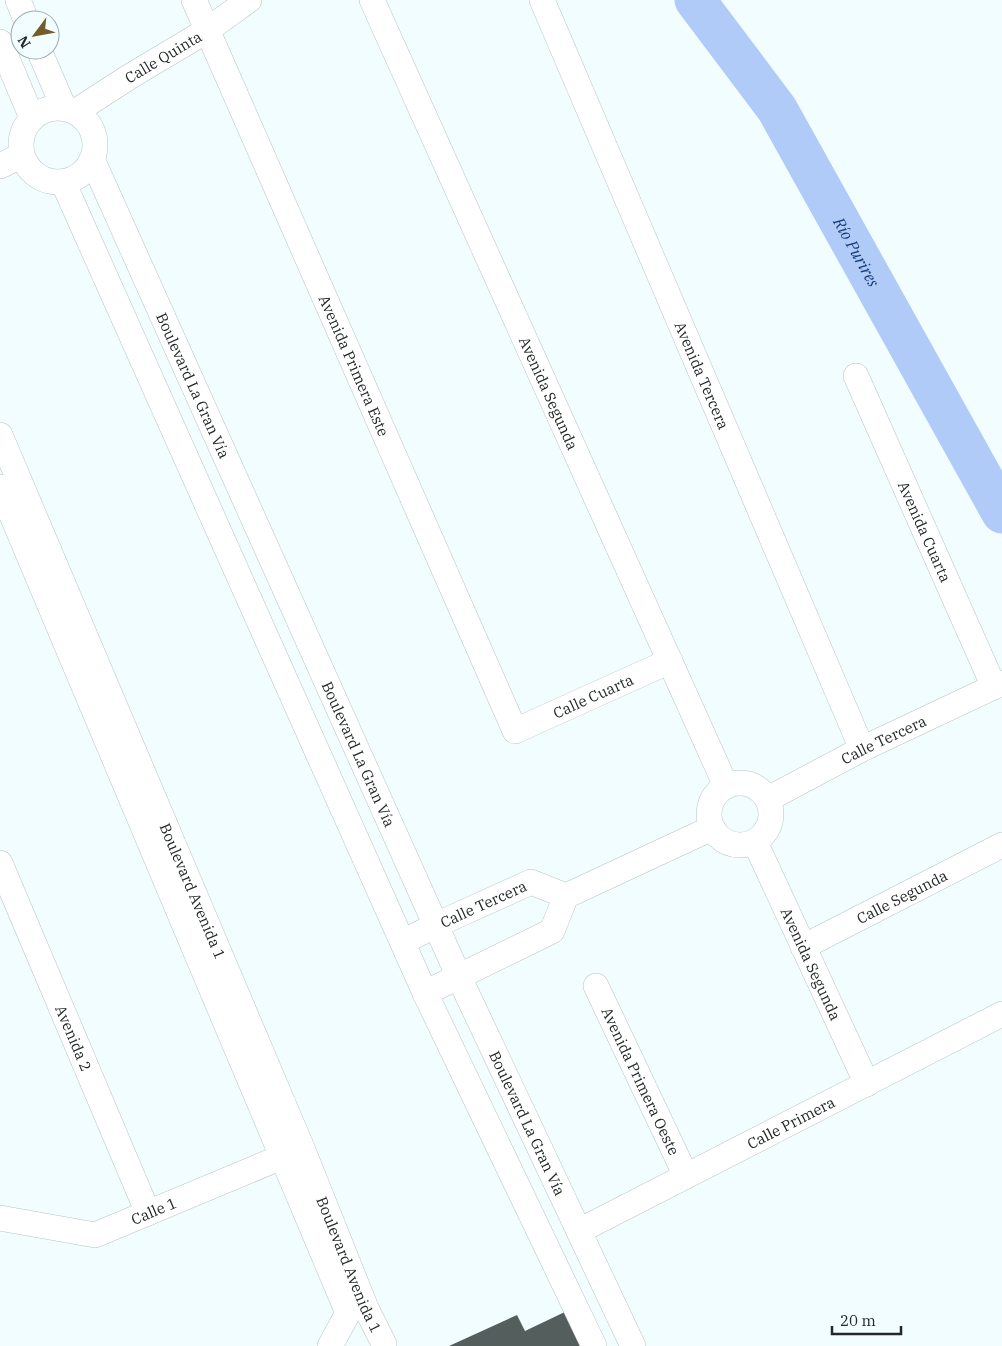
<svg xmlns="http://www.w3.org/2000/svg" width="1002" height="1346" font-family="'IBM Plex Serif',serif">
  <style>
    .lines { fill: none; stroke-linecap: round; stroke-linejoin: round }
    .river { stroke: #b0cbf7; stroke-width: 41 }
    .building { fill: #535e5d }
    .street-casing { stroke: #b7c3c5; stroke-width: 26 }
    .street { stroke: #fff; stroke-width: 25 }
    .labels { text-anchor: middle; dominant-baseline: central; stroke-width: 5; stroke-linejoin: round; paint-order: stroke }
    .street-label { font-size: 15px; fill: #232728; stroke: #f2fdff }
    .water-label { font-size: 16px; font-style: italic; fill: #153978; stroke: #f2fdff }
  </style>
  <rect width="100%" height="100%" fill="#f2fdff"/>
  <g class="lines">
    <path class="river" id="s1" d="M695 0 777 109 1002 513"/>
  </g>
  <path class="building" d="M569 1310 586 1346H449L517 1315 525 1331Z"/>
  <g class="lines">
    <g class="street-casing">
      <g id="street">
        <path d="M18 0 26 20"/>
        <path id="s2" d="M194 0 515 731 670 661"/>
        <path id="s3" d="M372 0 726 786"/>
        <path id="s4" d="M542 0 862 749"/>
        <path d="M0 42 32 118"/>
        <path d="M39 50 64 108"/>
        <circle cx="58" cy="145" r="37"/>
        <path id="s5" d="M75 112 129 77 206 31 249 0"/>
        <path id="s6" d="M92 159 459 977 633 1346"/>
        <path d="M0 166 22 155"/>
        <path d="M63 182 425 993 594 1346"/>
        <path id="s7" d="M856 376 994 687"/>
        <path id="s8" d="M0 435 302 1148 366 1308 384 1344 383 1346"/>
        <path d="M0 487 348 1313"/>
        <circle cx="740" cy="814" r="31"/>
        <path id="s9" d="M768 799 862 749 1002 683"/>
        <path id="s10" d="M755 842 867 1084"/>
        <path id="s11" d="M0 863 148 1213"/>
        <path id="s12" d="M403 942 436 925 531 882 566 896"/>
        <path id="s13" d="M803 947 1002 845"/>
        <path id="s14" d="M596 986 686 1176"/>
        <path d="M425 993 552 931 566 896 712 828"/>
        <path id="s15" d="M0 1218 95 1235 296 1151"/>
        <path id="s16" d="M579 1231 1002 1014"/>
        <path d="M330 1346 348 1313"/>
      </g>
    </g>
    <use href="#street" class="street"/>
  </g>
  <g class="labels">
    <g class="street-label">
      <text stroke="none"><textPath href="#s5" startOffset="104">Calle Quinta</textPath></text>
      <text stroke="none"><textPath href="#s2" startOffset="399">Avenida Primera Este</textPath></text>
      <text stroke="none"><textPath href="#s4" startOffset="408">Avenida Tercera</textPath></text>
      <text stroke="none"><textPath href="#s6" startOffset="248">Boulevard La Gran Vía</textPath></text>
      <text stroke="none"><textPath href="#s3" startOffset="431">Avenida Segunda</textPath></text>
      <text stroke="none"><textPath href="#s7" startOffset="170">Avenida Cuarta</textPath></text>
      <text stroke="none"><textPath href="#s2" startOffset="884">Calle Cuarta</textPath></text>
      <text stroke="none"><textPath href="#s9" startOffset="130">Calle Tercera</textPath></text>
      <text stroke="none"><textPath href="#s6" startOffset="652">Boulevard La Gran Vía</textPath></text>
      <text stroke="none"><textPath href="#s8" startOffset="495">Boulevard Avenida 1</textPath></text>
      <text stroke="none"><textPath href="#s13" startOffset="111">Calle Segunda</textPath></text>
      <text stroke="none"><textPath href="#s12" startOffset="89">Calle Tercera</textPath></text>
      <text stroke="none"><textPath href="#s10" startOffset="134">Avenida Segunda</textPath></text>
      <text stroke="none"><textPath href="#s11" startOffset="190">Avenida 2</textPath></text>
      <text stroke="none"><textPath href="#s14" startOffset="105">Avenida Primera Oeste</textPath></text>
      <text stroke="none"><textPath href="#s6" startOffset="1058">Boulevard La Gran Vía</textPath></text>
      <text stroke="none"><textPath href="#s16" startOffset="238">Calle Primera</textPath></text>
      <text stroke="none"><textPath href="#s15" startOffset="160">Calle 1</textPath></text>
      <text stroke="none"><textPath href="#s8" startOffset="900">Boulevard Avenida 1</textPath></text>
    </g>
    <g class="water-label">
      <text stroke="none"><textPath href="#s1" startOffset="300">Río Purires</textPath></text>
    </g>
  </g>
  <g transform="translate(35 35) rotate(238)"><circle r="24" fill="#f2fdff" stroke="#9fa7a9"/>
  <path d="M0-4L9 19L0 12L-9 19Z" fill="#715d2c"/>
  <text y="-8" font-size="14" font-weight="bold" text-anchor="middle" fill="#232728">N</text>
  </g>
  <path d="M832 1326v8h69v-8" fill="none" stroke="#232728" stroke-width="2.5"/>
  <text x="840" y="1326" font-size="15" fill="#232728" stroke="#f2fdff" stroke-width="4" paint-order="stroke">20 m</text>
</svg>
